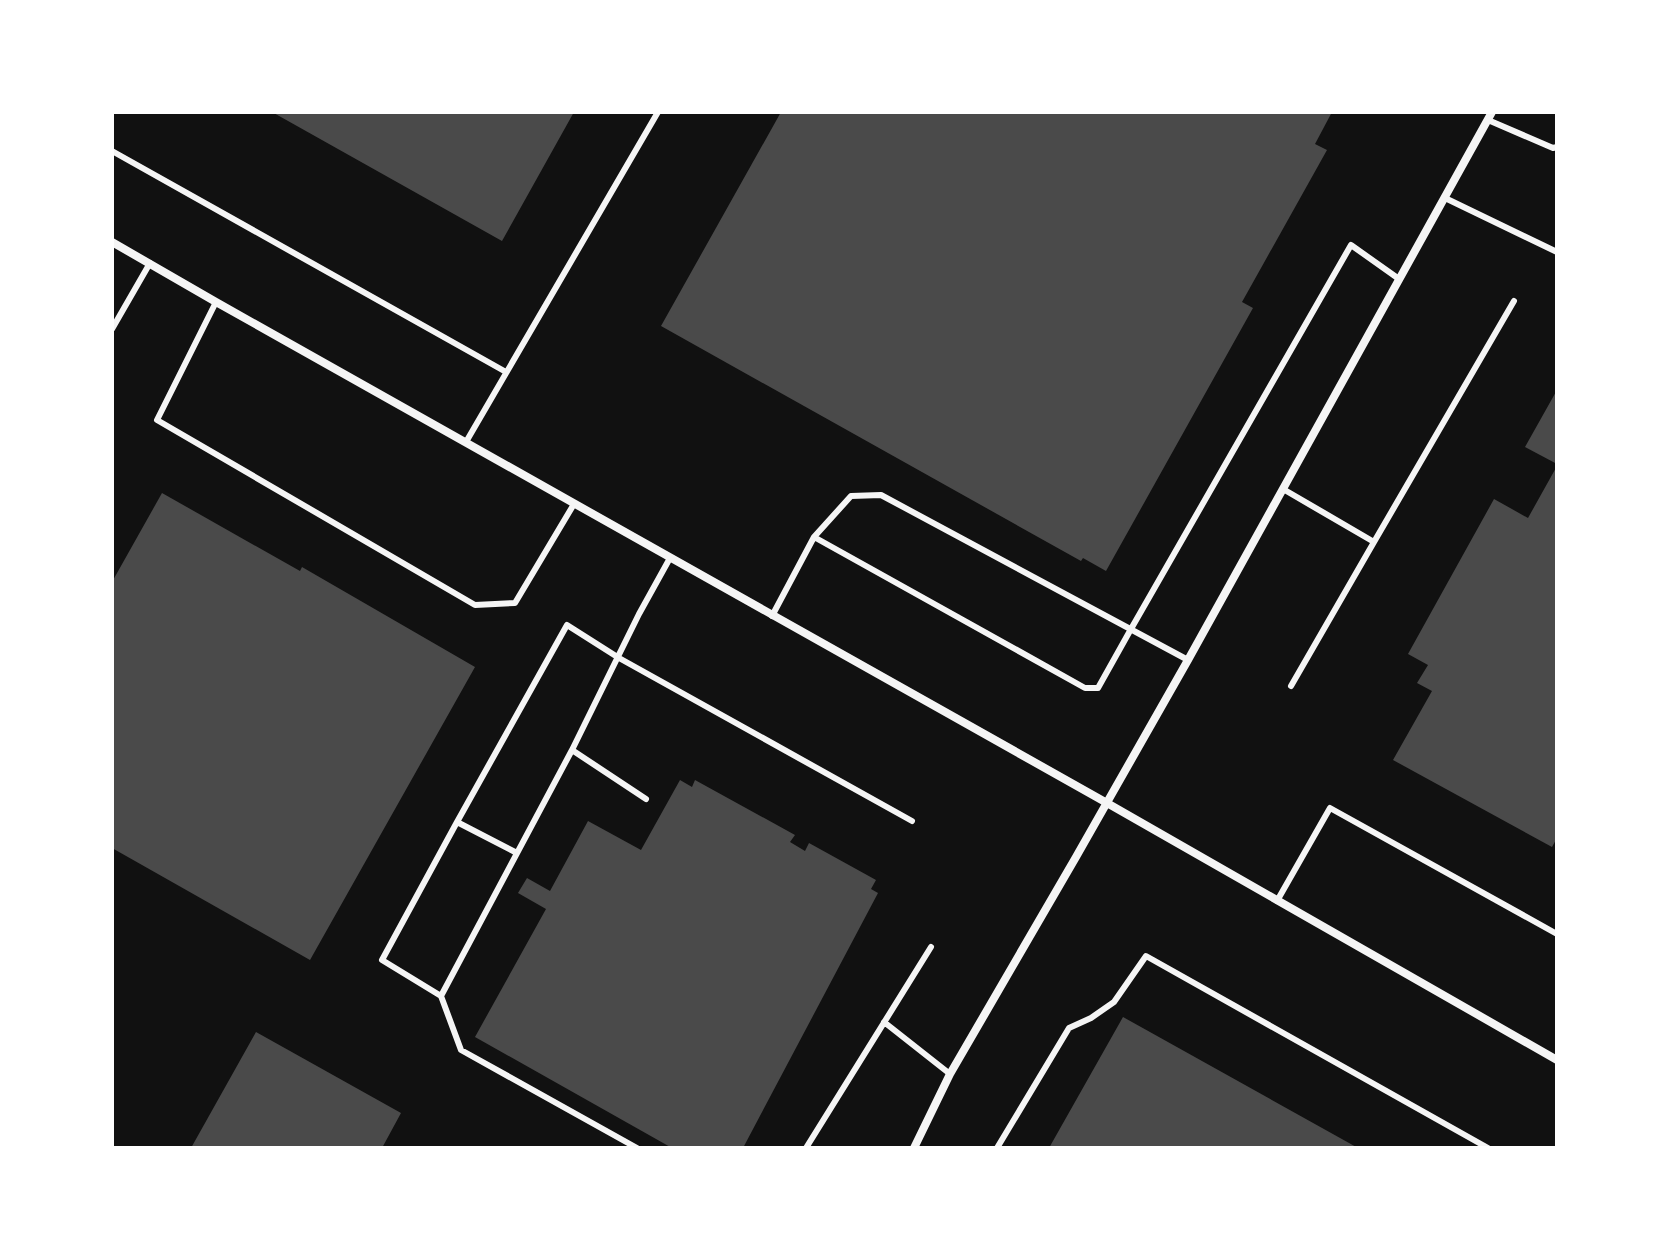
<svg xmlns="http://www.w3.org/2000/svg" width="1669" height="1260" font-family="Ubuntu,sans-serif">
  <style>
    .building { fill: #4a4a4a }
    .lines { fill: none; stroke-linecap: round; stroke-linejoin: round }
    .service { stroke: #f5f5f5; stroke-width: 6 }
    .minor { stroke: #f5f5f5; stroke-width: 8 }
  </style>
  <rect width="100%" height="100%" fill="#111"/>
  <path class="building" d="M272 112H574L502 241Z
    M781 112H1255L1260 114 1261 112H1332L1315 144 1327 150 1242 302 1253 308 1106 571 1083 558 1081 561 661 326Z
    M1557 390V464L1525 447Z
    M1557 466V838L1552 847 1393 760 1432 691 1417 683 1428 665 1408 654 1494 499 1528 518Z
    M162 493 300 571 302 567 475 667 310 960 112 848V582Z
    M680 780 692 787 695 780 795 835 790 842 805 851 809 843 876 880 871 889 878 893 743 1148H672L475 1037 546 909 518 893 527 878 550 891 588 821 641 850Z
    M1123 1017 1358 1148H1049Z
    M256 1032 401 1113 382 1148H191Z"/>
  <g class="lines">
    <path class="service" d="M1488 120 1553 148 1557 147
      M112 151 506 372
      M1445 198 1557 252
      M216 302 157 420 475 605 515 603 574 504
      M112 329 150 263
      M466 442 658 112
      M1283 489 1374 542 1291 686
      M1374 542 1514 301
      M772 616 814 537
      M1188 660 881 495 851 496 814 537 1085 688H1098L1131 629 1351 245 1399 279
      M572 750 441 996 461 1050 637 1148
      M646 799 572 750 639 614 670 558
      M457 822 567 625 619 658 912 821
      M1277 901 1330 808 1557 934
      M441 996 382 960 457 822 517 853
      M884 1022 950 1074
      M806 1148 931 947
      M997 1148 1069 1028 1091 1018 1114 1002 1146 956 1488 1148"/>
    <path class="minor" d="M112 242 216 302 1107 803 1557 1060
      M914 1148 950 1074 1076 857 1188 660 1492 112"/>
  </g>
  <rect width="1669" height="1260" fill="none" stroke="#ffffff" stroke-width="228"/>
</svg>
